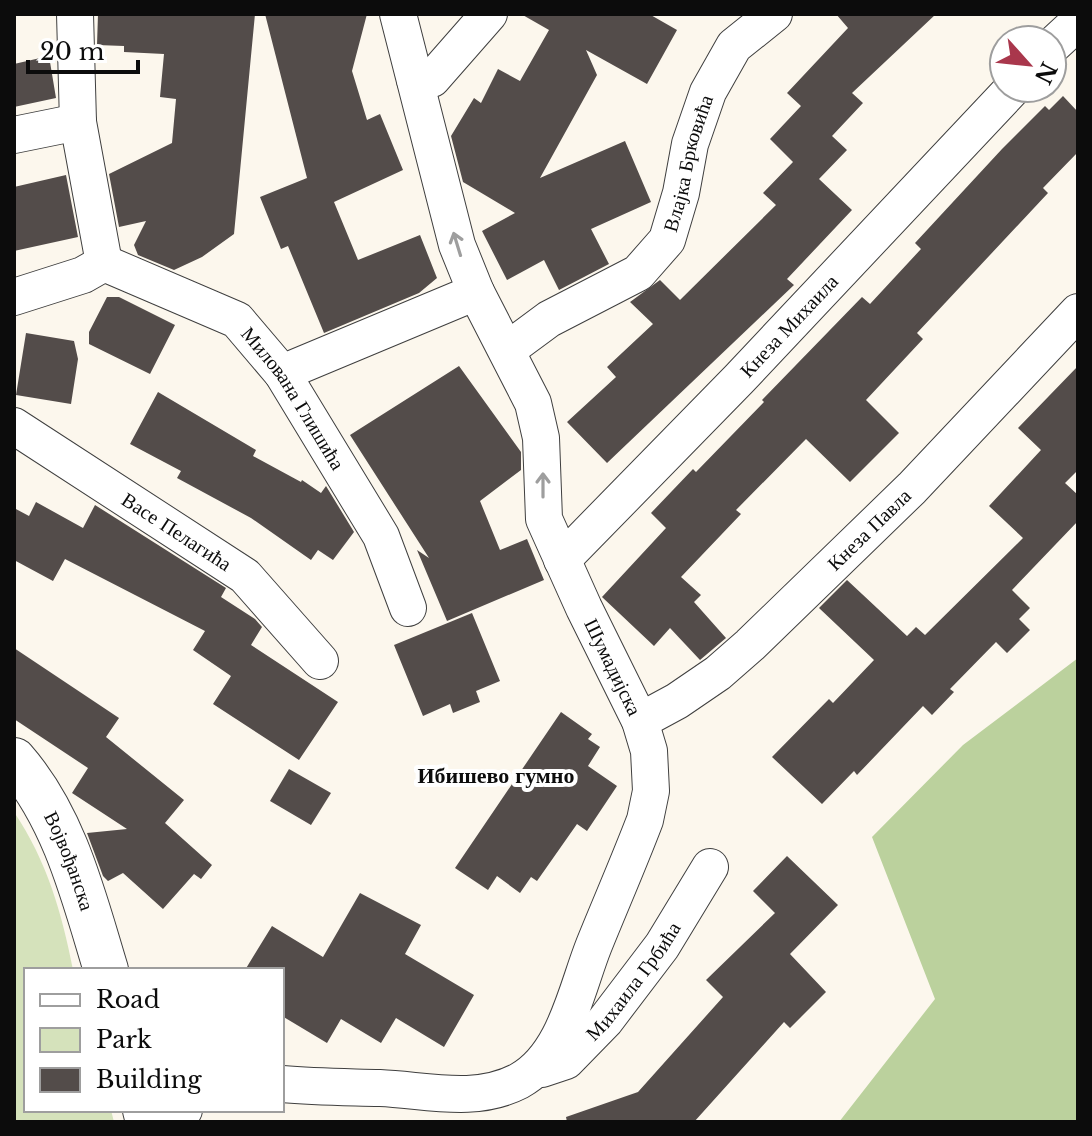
<svg xmlns="http://www.w3.org/2000/svg" width="1092" height="1136" font-family="'Libre Baskerville',serif">
  <style>
    .green { fill: #d5e2bb }
    .forest { fill: #bbd19d }
    .building { fill: #534c4a }
    .lines { fill: none; stroke-linecap: round; stroke-linejoin: round }
    .minor-casing { stroke: #3f3f3f; stroke-width: 38 }
    .tertiary-casing { stroke: #3f3f3f; stroke-width: 46 }
    .minor { stroke: #fff; stroke-width: 36 }
    .tertiary { stroke: #fff; stroke-width: 44 }
    .oneway { stroke: #9e9e9e }
    .labels { text-anchor: middle; dominant-baseline: central; stroke-width: 8; stroke-linejoin: round; paint-order: stroke }
    .street-label { font-size: 20px; fill: #0c0c0c; stroke: #fff }
    .neighbourhood-label { font-size: 22px; font-weight: bold; fill: #0c0c0c; stroke: #fff }
  </style>
  <rect width="100%" height="100%" fill="#fcf7ed"/>
  <path class="green" d="M14 812C47 861 62 913 73 970H26V1110H111L114 1122H14Z"/>
  <path class="forest" d="M1078 658V1122H839L935 999 872 837 963 745Z"/>
  <path class="building" d="M98 14H255L234 234 202 257 174 270 138 255 134 245 146 221 119 227 109 174 172 143 176 99 160 97 164 54 124 52V46L97 45Z
    M265 14H367L352 71 367 120 380 114 403 170 334 202 358 260 420 235 437 278 419 293 324 333 288 246 281 249 260 197 307 178Z
    M521 14H649L677 30 647 84 586 50 597 75 540 178 625 141 651 202 591 229 609 264 559 290 544 260 507 280 482 231 515 213 463 182 451 136 474 98 481 103 498 69 520 81 549 30Z
    M836 14H936L852 93 863 103 832 136 847 150 819 179 852 210 787 279 794 285 607 463 567 422 616 377 607 367 653 324 630 302 660 280 680 300 776 205 763 193 793 162 770 139 801 106 787 93 848 28Z
    M49 56 56 98 14 107V64Z
    M1063 96 1078 112V152L1043 188 1048 193 917 333 923 339 866 400 899 433 850 482 806 439 736 510 741 514 681 577 701 595 694 602 726 638 700 660 670 628 654 646 602 597 666 528 651 513 693 469 696 472 764 402 762 400 862 297 870 304 921 249 915 243 1002 149 1045 106 1049 110Z
    M66 175 78 237 14 251V187Z
    M107 297H119L175 325 150 374 89 344V332Z
    M26 333 74 341 78 359 71 404 16 395Z
    M459 366 521 452V470L480 501 500 550 527 539 544 580 447 621 417 550 429 558 350 435Z
    M1078 366V470L1065 483 1078 495V521L1012 590 1030 608 1019 619 1030 630 1007 653 996 642 950 689 954 692 932 715 923 706 857 775 854 771 822 804 772 757 829 699 833 703 874 660 819 608 847 580 907 636 916 627 925 635 1023 538 989 506 1041 450 1018 428Z
    M158 392 256 450 253 456 301 482 302 480 321 493 326 486 354 532 333 560 318 550 311 560 251 518 177 478 181 471 130 444Z
    M36 502 83 528 95 505 226 588 221 597 255 619 262 627 251 645 338 702 299 760 213 704 231 676 193 650 205 631 65 559 53 581 14 560V508L29 516Z
    M472 613 500 681 476 691 480 702 453 713 450 704 423 716 394 645Z
    M14 648 119 718 106 737 184 800 165 823 212 865 201 879 194 874 163 909 123 873 108 881 103 876 87 833 127 829 72 793 88 768 14 719Z
    M561 712 592 734 588 739 600 747 588 766 617 786 587 831 577 824 537 881 531 877 520 893 497 876 488 890 455 868Z
    M289 769 331 793 311 825 270 801Z
    M787 856 838 905 790 954 826 992 790 1028 784 1022 694 1122H567L566 1117 638 1092 723 997 706 980 775 913 753 891Z
    M360 893 421 925 405 954 474 995 444 1047 396 1018 381 1043 341 1019 327 1043 282 1016V970H245L272 926 323 957Z"/>
  <g class="lines">
    <g class="minor-casing">
      <g id="minor">
        <path d="M75 14 78 122 104 263"/>
        <path d="M1052 46 1078 22"/>
        <path d="M415 80 432 79 489 14"/>
        <path d="M14 135 78 122"/>
        <path id="s1" d="M14 297 83 275 104 263 237 320 282 373 381 536 408 608"/>
        <path id="s2" d="M507 350 549 319 638 273 667 240 681 193 690 144 708 92 734 46 774 14"/>
        <path d="M282 373 476 292"/>
        <path id="s3" d="M14 426 245 576 320 661"/>
        <path id="s4" d="M562 560 739 379 1013 88"/>
        <path id="s5" d="M640 721 677 701 718 673 750 645 912 488 1078 312"/>
        <path id="s6" d="M542 1069 566 1061 605 1021 662 946 710 867"/>
        <path d="M282 1084C315 1087 347 1087 380 1088 426 1090 475 1104 519 1081 565 1056 576 990 594 945 611 903 629 862 645 820L651 791 649 751 640 721 584 608 544 519 541 438 533 403 476 292 457 245 398 14"/>
        <path d="M177 1122 184 1110"/>
      </g>
    </g>
    <g class="tertiary-casing">
      <g id="tertiary">
        <path id="s7" d="M14 760C65 818 84 898 106 970"/>
        <path d="M145 1110 148 1122"/>
      </g>
    </g>
    <use href="#minor" class="minor"/>
    <use href="#tertiary" class="tertiary"/>
  </g>
  <defs><path id="oneway-shaft" d="M-6 0H5M1.5-3L5.5 0L1.5 3" fill="none" stroke-width="1.6" stroke-linecap="round" stroke-linejoin="round" transform="scale(2)"/></defs>
  <g class="oneway">
    <use href="#oneway-shaft" transform="translate(457 244) rotate(-107)"/>
    <use href="#oneway-shaft" transform="translate(543 485) rotate(-90)"/>
  </g>
  <g class="labels">
    <g class="street-label">
      <text stroke="none"><textPath href="#s2" startOffset="276">Влајка Брковића</textPath></text>
      <text stroke="none"><textPath href="#s4" startOffset="326">Кнеза Михаила</textPath></text>
      <text stroke="none"><textPath href="#s1" startOffset="338">Милована Глишића</textPath></text>
      <text stroke="none"><textPath href="#s5" startOffset="300">Кнеза Павла</textPath></text>
      <text stroke="none"><textPath href="#s3" startOffset="194">Васе Пелагића</textPath></text>
      <text transform="translate(613 667) rotate(64)">Шумадијска</text>
      <text stroke="none"><textPath href="#s7" startOffset="116">Војвођанска</textPath></text>
      <text stroke="none"><textPath href="#s6" startOffset="130">Михаила Грбића</textPath></text>
    </g>
    <g class="neighbourhood-label">
      <text x="496" y="775">Ибишево гумно</text>
    </g>
  </g>
  <rect width="1092" height="1136" fill="none" stroke="#0c0c0c" stroke-width="32"/>
  <rect x="24" y="968" width="260" height="144" fill="#ffffff" stroke="#9e9e9e" stroke-width="2"/>
  <rect x="40" y="994" width="40" height="12" fill="#ffffff" stroke="#9e9e9e" stroke-width="2"/>
  <text x="96" y="1008" font-size="24" fill="#0c0c0c">Road</text>
  <rect x="40" y="1028" width="40" height="24" fill="#d5e2bb" stroke="#9e9e9e" stroke-width="2"/>
  <text x="96" y="1048" font-size="24" fill="#0c0c0c">Park</text>
  <rect x="40" y="1068" width="40" height="24" fill="#534c4a" stroke="#9e9e9e" stroke-width="2"/>
  <text x="96" y="1088" font-size="24" fill="#0c0c0c">Building</text>
  <g transform="translate(1028 64) rotate(117)"><circle r="38" fill="#ffffff" stroke="#9e9e9e" stroke-width="2"/>
  <path d="M0-6L14 30L0 20L-14 30Z" fill="#a9374c"/>
  <text y="-12" font-size="22" font-weight="bold" text-anchor="middle" fill="#0c0c0c">N</text>
  </g>
  <path d="M28 60v12h110v-12" fill="none" stroke="#0c0c0c" stroke-width="4"/>
  <text x="40" y="60" font-size="24" fill="#0c0c0c" stroke="#ffffff" stroke-width="6" paint-order="stroke">20 m</text>
</svg>
